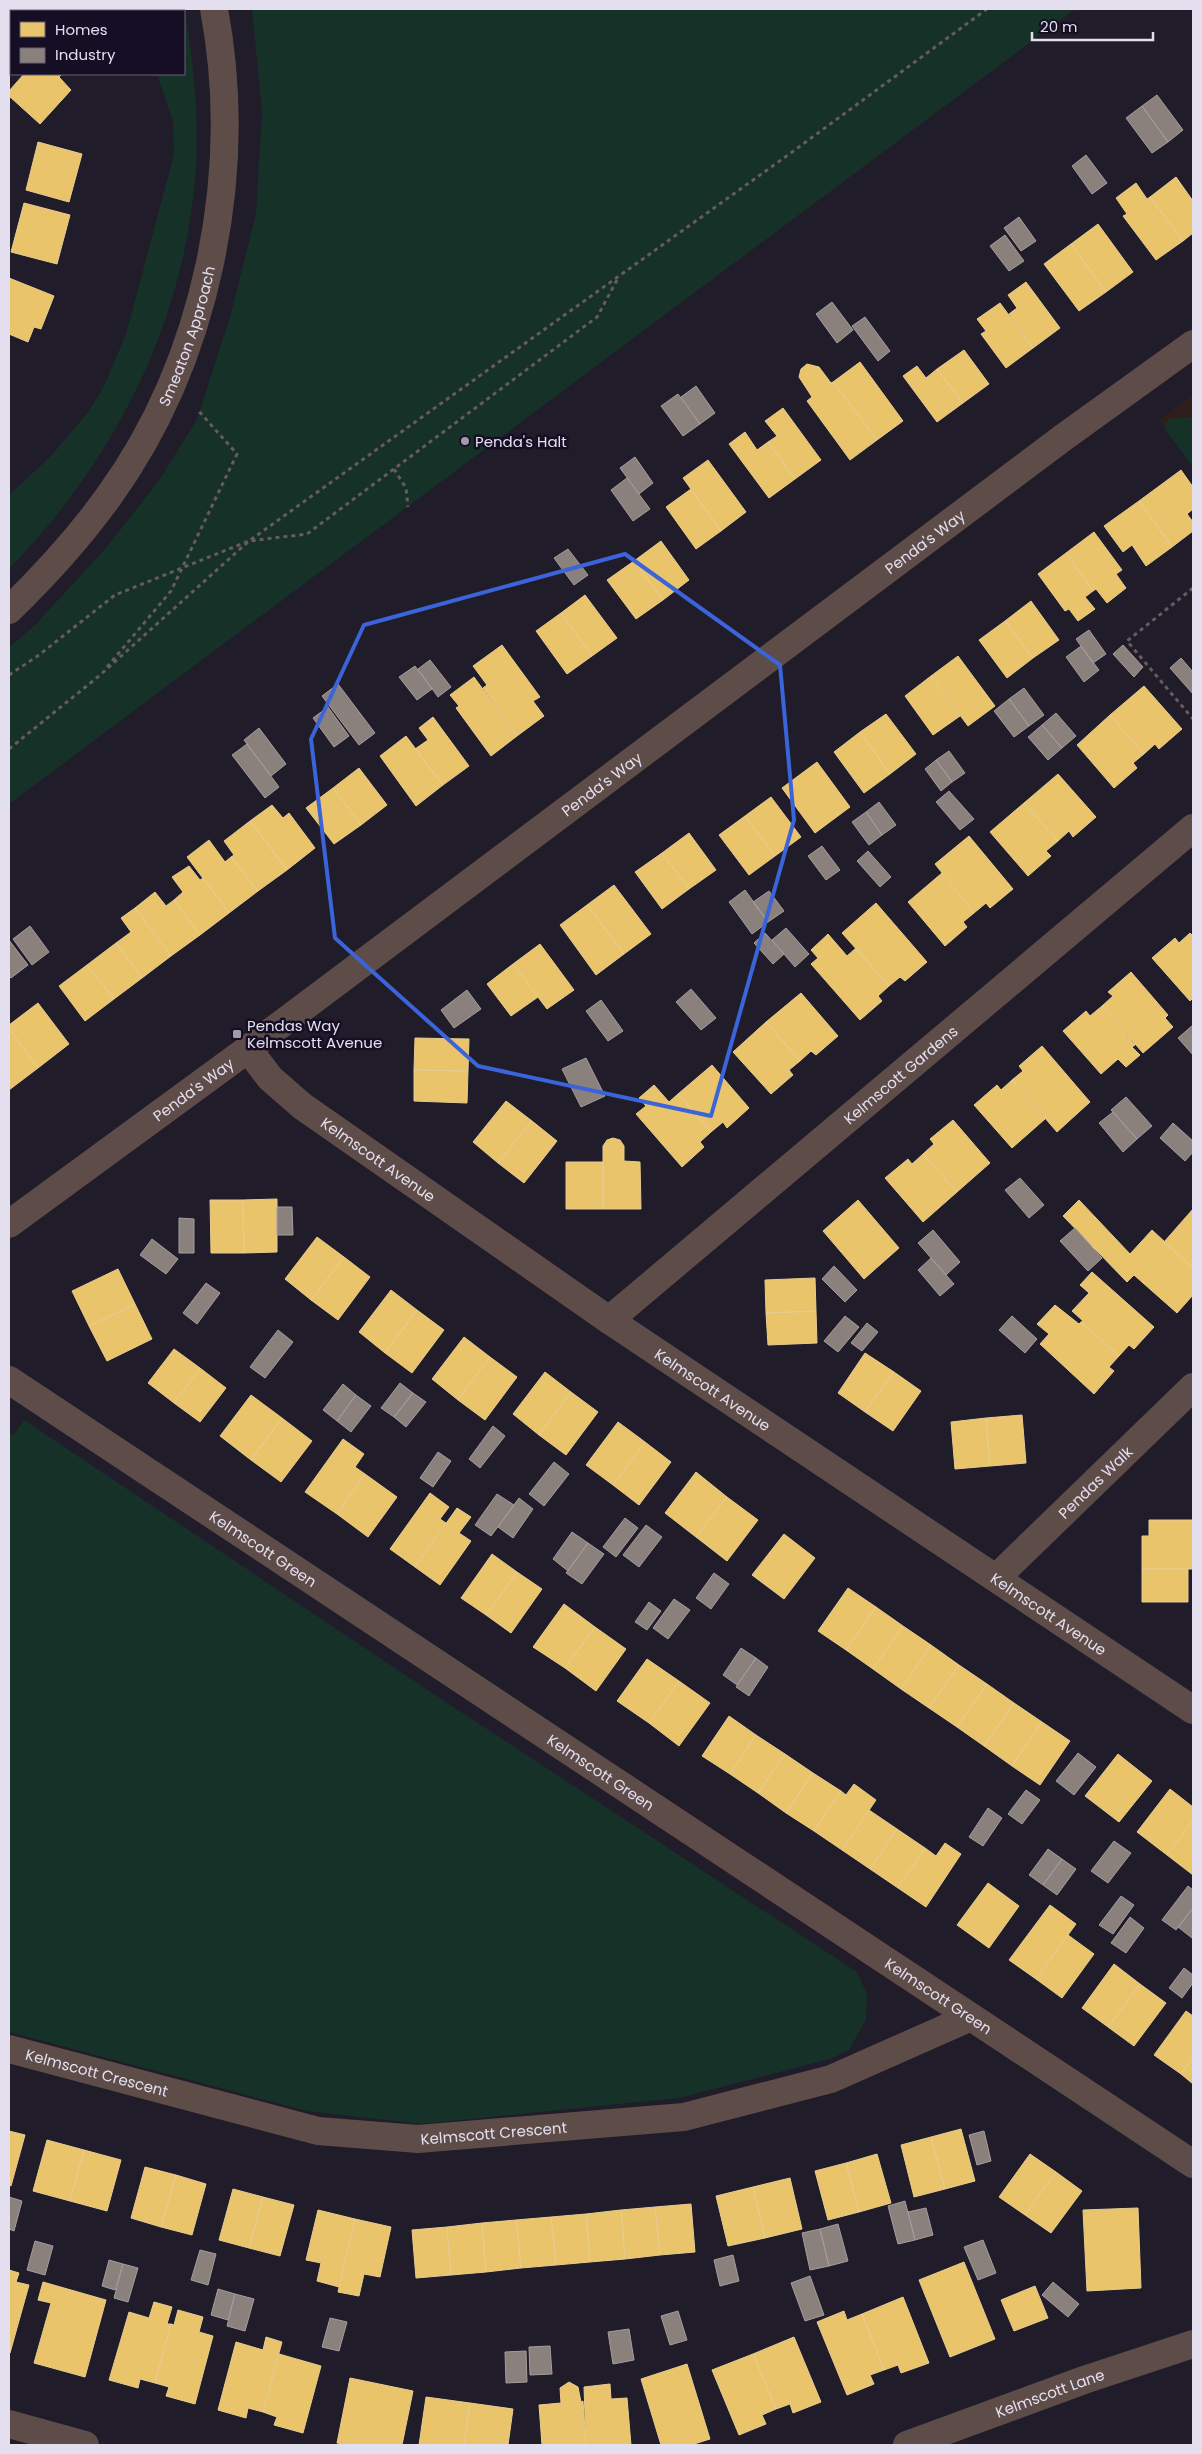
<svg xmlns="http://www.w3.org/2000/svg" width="1202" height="2454" font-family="Poppins,sans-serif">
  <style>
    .commercial { fill: #2e1f1a }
    .green { fill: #163127 }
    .homes { fill: #e9c46a; stroke: #e7cc92 }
    .industry { fill: #8a817c; stroke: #a59d9e }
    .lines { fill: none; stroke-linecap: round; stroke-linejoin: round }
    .path { stroke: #675b5d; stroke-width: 3; stroke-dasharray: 4 4; stroke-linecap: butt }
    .minor { stroke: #5e4c49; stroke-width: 28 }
    .marked { fill: none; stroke: #3b64db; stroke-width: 4; stroke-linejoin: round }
    .poi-dot { fill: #9f9baa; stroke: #160e24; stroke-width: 2 }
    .labels { text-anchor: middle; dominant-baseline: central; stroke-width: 5; stroke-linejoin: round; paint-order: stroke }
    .street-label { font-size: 15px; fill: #e3dfef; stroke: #160e24 }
    .poi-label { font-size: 15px; fill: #e3dfef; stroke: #160e24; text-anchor: start }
  </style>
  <rect width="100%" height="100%" fill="#201c29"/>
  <path class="commercial" d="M1193 395V467L1159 420Z"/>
  <path class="green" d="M137 9H185C193 61 199 114 196 167 186 321 115 460 9 569V495L52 455 89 411 104 386 126 334 174 154 173 122 157 74H184V11H138Z
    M252 9H1075L9 804V647L34 626 106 548 160 479 197 419 230 317 256 214 262 112Z
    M1193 417V467L1164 428 1168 419Z
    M24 1420 440 1698 857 1972 867 1994 866 2020 849 2050 830 2059 679 2098 421 2124 307 2111 9 2032V1432L14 1435Z"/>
  <path class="homes" d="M24 74H62L59 77 71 90 40 124 9 96V91Z
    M38 142 82 154 69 202 26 190Z
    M1176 177 1193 201V233L1183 241 1150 197Z
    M1136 183 1147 199 1150 197 1183 241 1156 260 1123 216 1127 214 1116 198Z
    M24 203 70 215 57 264 11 252Z
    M1098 224 1133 272 1106 292 1071 244Z
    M1071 244 1106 292 1079 311 1044 264Z
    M9 278 54 296 41 329 34 327 28 342 9 334Z
    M1026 282 1060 328 1033 348 1009 314 1017 308 1008 295Z
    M1000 303 1033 348 1006 368 981 334 986 331 977 319Z
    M964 350 989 384 963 403 937 369Z
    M860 362 903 421 877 440 833 382Z
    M807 364 819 367 831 383 833 382 877 440 850 460 807 401 812 397 799 377 801 369Z
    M917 366 926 378 937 369 963 403 937 422 903 376Z
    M783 408 821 460 795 479 768 442 777 436 765 421Z
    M745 432 757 450 768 442 795 479 769 498 729 444Z
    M708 460 746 512 721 531 683 478Z
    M1181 470 1193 487V509L1187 514 1193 522V531L1172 547 1139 501Z
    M691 489 721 531 696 549 666 507Z
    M1139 501 1172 547 1146 566 1132 545 1123 552 1104 526Z
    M1094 532 1122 570 1116 574 1126 588 1107 603 1096 589 1093 591 1066 553Z
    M661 541 689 580 663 600 634 561Z
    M1066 553 1093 591 1085 597 1095 609 1078 621 1069 609 1065 611 1038 574Z
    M634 561 663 600 636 619 607 580Z
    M585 595 617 638 592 656 561 613Z
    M1031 601 1059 640 1033 658 1005 621Z
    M561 613 592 656 567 674 536 631Z
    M1005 621 1033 658 1007 678 979 640Z
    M502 645 540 697 533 701 544 716 517 736 483 688 487 685 473 666Z
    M958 656 995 706 968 726 931 676Z
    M931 676 960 716 933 735 905 696Z
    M474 677 517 736 491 756 456 708 459 706 450 695Z
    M1144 686 1182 729 1159 749 1155 744 1144 754 1110 715Z
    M886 714 916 754 890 774 860 732Z
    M1110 715 1144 754 1133 763 1137 768 1114 788 1077 745Z
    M433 717 469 766 443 785 415 749 428 740 419 728Z
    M860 732 890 774 864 793 834 752Z
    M406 736 443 785 416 806 380 756Z
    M817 762 850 807 815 833 782 788Z
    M359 768 387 805 361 825 333 788Z
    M1058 774 1096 817 1073 837 1069 831 1058 841 1024 803Z
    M333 788 361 825 334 844 306 808Z
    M771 797 801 837 775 856 745 816Z
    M1024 803 1058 841 1046 851 1051 856 1028 876 990 832Z
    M272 805 283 818 289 813 315 848 287 870 250 821Z
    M745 816 775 856 749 875 719 835Z
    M250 821 287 870 258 891 231 857 234 855 224 841Z
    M689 833 716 870 689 889 662 853Z
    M969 836 1013 889 990 908 986 903 974 913 935 864Z
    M209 840 225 862 231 857 258 891 229 913 187 857Z
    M662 853 689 889 662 909 635 872Z
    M189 866 200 880 203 878 229 913 200 935 174 900 183 892 172 877Z
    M942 873 974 913 963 922 967 927 945 946 908 902Z
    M614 885 651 934 624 954 587 905Z
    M155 892 166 906 174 900 200 935 171 956 135 908Z
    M876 903 927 962 905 981 900 977 889 986 842 933Z
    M587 905 624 954 596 975 560 925Z
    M135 908 171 956 142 978 116 943 131 932 121 918Z
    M1190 933 1193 936V998L1190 1001 1152 958 1175 938 1179 943Z
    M828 934 847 956 856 948 889 986 878 996 882 1001 860 1020 811 964 818 958 811 950Z
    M116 943 142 978 114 999 87 965Z
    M540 944 574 990 547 1009 513 964Z
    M513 964 538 997 511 1016 487 984Z
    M87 965 114 999 85 1021 59 986Z
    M1131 972 1168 1015 1165 1018 1173 1027 1143 1053 1102 1006 1113 996 1108 992Z
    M801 993 838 1036 816 1055 811 1051 800 1061 766 1022Z
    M38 1003 69 1044 38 1068 9 1028V1025Z
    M1102 1006 1135 1045 1132 1047 1140 1055 1126 1067 1118 1059 1101 1074 1063 1031 1086 1011 1090 1016Z
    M766 1022 800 1061 789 1070 793 1075 771 1094 733 1052Z
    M9 1028 38 1068 9 1090Z
    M415 1038 469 1039 468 1071 414 1070Z
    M1042 1046 1090 1102 1057 1132 1012 1080 1023 1071 1019 1066Z
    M712 1065 749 1108 727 1128 723 1122 711 1132 678 1094Z
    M414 1070 468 1071 467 1103 414 1101Z
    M1012 1080 1045 1119 1012 1148 974 1105 997 1085 1001 1090Z
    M654 1085 669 1102 678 1094 711 1132 700 1142 704 1147 682 1167 636 1114 646 1106 639 1098Z
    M506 1101 532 1121 498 1163 473 1142Z
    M953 1120 990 1163 957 1192 923 1154 934 1144 930 1139Z
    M532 1121 557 1141 524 1183 498 1163Z
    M613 1138 620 1140 624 1146V1161L640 1162 641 1209H603V1146L607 1140Z
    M923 1154 957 1192 923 1222 885 1178 908 1159 912 1164Z
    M566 1162H603V1209H566Z
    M277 1199V1252L244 1253 243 1200Z
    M210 1200H243L244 1253H211Z
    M858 1200 899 1248 864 1279 823 1231Z
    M1079 1200 1130 1254 1152 1230 1193 1268V1295L1177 1313 1134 1275 1127 1282 1063 1216Z
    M1193 1209V1268L1164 1242Z
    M317 1237 344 1257 311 1300 285 1279Z
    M344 1257 370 1277 338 1320 311 1300Z
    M118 1269 135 1304 89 1326 72 1291Z
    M1092 1272 1154 1327 1134 1349 1129 1345 1119 1356 1081 1322 1083 1321 1072 1311 1089 1293 1080 1285Z
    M815 1278 816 1311 766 1313 765 1280Z
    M391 1290 417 1310 385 1353 359 1332Z
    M135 1304 152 1339 107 1361 89 1326Z
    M1055 1305 1079 1324 1081 1322 1119 1356 1109 1367 1114 1371 1094 1394 1040 1344 1049 1334 1037 1324Z
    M417 1310 444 1330 412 1373 385 1353Z
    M816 1311 817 1343 768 1345 766 1313Z
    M464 1337 490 1357 458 1400 432 1379Z
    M174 1349 200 1368 174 1403 148 1383Z
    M865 1353 894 1372 865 1412 838 1393Z
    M490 1357 517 1377 485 1420 458 1400Z
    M200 1368 226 1388 200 1422 174 1403Z
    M545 1372 571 1392 539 1435 513 1414Z
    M894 1372 921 1391 893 1431 865 1412Z
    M571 1392 598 1412 566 1455 539 1435Z
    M251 1395 282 1418 251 1460 220 1436Z
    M1022 1415 1026 1463 990 1466 986 1418Z
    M282 1418 312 1441 281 1482 251 1460Z
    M986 1418 990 1466 955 1469 951 1422Z
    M618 1422 645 1442 613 1485 586 1465Z
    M343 1439 364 1454 355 1467 365 1474 337 1514 305 1492Z
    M645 1442 671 1462 639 1505 613 1485Z
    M696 1472 727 1497 696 1537 665 1513Z
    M365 1474 397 1497 368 1537 337 1514Z
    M430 1493 449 1507 440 1519 446 1523 415 1567 390 1549Z
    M727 1497 758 1520 727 1561 696 1537Z
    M457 1508 471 1517 459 1533 471 1541 440 1585 415 1567Z
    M1149 1520H1193V1569H1142V1536H1149Z
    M784 1534 815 1558 784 1599 752 1575Z
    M492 1554 517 1572 486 1615 461 1598Z
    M1142 1569H1188V1602H1142Z
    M517 1572 542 1589 511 1633 486 1615Z
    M848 1588 876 1607 846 1650 818 1631Z
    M564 1604 595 1627 565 1668 533 1647Z
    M876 1607 903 1626 873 1669 846 1650Z
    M903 1626 931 1645 901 1689 873 1669Z
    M595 1627 626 1649 596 1691 565 1668Z
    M931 1645 959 1665 929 1708 901 1689Z
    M647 1659 679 1681 649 1723 617 1701Z
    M959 1665 987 1684 957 1727 929 1708Z
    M679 1681 710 1703 679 1746 649 1723Z
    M987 1684 1014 1703 984 1746 957 1727Z
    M1014 1703 1042 1722 1012 1766 984 1746Z
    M729 1716 756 1735 730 1774 702 1756Z
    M1042 1722 1070 1741 1040 1785 1012 1766Z
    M756 1735 785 1754 758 1793 730 1774Z
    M785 1754 813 1773 786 1813 758 1793Z
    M1118 1754 1152 1781 1119 1822 1085 1796Z
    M813 1773 841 1791 814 1831 786 1813Z
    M854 1784 876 1800 842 1850 814 1831 841 1791 846 1795Z
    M1170 1789 1193 1807V1820L1167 1855 1137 1832Z
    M869 1810 897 1829 870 1869 842 1850Z
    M1193 1820V1875L1167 1855Z
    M897 1829 925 1848 898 1888 870 1869Z
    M945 1843 961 1854 926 1907 898 1888 925 1848 936 1856Z
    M988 1883 1019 1906 989 1948 957 1925Z
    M1050 1905 1076 1924 1036 1979 1009 1960Z
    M1068 1935 1094 1954 1062 1998 1036 1979Z
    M1114 1964 1140 1984 1108 2027 1082 2008Z
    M1140 1984 1166 2003 1134 2046 1108 2027Z
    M1186 2011 1193 2016V2057L1181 2074 1154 2055Z
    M1193 2057V2084L1181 2074Z
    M961 2129 975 2181 945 2189 931 2137Z
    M9 2131 25 2135 11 2186 9 2185Z
    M931 2137 945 2189 914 2197 901 2145Z
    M47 2140 84 2150 70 2201 33 2191Z
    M84 2150 121 2160 107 2211 70 2201Z
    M877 2154 891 2203 859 2212 846 2163Z
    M1030 2154 1056 2172 1025 2215 999 2197Z
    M846 2163 859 2212 828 2220 815 2171Z
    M145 2167 176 2175 161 2227 131 2218Z
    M1056 2172 1082 2191 1051 2233 1025 2215Z
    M176 2175 206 2184 192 2235 161 2227Z
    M790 2178 802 2229 765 2238 753 2187Z
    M753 2187 765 2238 728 2246 716 2196Z
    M233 2189 263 2197 249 2248 219 2240Z
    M263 2197 294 2205 280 2256 249 2248Z
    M691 2204 695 2252 660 2255 655 2207Z
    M655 2207 660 2255 625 2259 621 2210Z
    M1138 2208 1141 2288 1087 2291 1083 2210Z
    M318 2210 355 2219 339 2287 317 2281 321 2263 306 2260Z
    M621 2210 625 2259 590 2262 586 2214Z
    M586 2214 590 2262 556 2265 551 2217Z
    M551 2217 556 2265 521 2268 516 2220Z
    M355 2219 391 2227 380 2277 364 2274 359 2296 338 2292Z
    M516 2220 521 2268 486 2272 482 2223Z
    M482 2223 486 2272 451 2275 447 2227Z
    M447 2227 451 2275 416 2278 412 2230Z
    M964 2262 995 2339 950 2357 919 2280Z
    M9 2270 19 2273 16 2282 29 2285 10 2353Z
    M43 2282 106 2300 85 2377 34 2363 51 2303 38 2300Z
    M1035 2286 1048 2318 1014 2331 1001 2300Z
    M903 2297 929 2363 901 2373 898 2365 884 2370 862 2314Z
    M154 2302 172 2307 167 2324H171L155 2383 140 2379 138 2388 109 2380 129 2312 149 2318Z
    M178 2310 203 2317 199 2332 213 2336 195 2404 166 2396 169 2387 155 2383 171 2324 174 2325Z
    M844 2311 847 2320 862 2314 884 2370 870 2375 874 2384 847 2395 817 2322Z
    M266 2337 282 2342 263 2412 248 2408 246 2418 218 2410 236 2342 263 2350Z
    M794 2337 821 2402 793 2413 790 2404 776 2409 753 2354Z
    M279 2354 321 2366 303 2433 274 2425 277 2417 263 2412Z
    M753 2354 776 2409 762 2415 766 2424 739 2435 712 2370Z
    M687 2364 710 2439 691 2445H661L641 2379Z
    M350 2378 413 2391 402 2445H349L337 2443Z
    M569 2382 578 2387 581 2402 583 2401 586 2445H542L539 2405 561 2403 560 2388Z
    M610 2384 611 2399 627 2398 631 2445H586L584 2387Z
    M426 2397 470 2403 464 2445H419Z
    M470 2403 513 2409 508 2445H464Z"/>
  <path class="industry" d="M9 12H11V52H9Z
    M1157 95 1183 130 1168 142 1142 106Z
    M1142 106 1168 142 1152 153 1126 118Z
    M1086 155 1107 183 1092 194 1072 166Z
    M1019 217 1036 241 1021 251 1004 228Z
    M1005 235 1024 261 1009 271 990 246Z
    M832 302 853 330 837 343 816 314Z
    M865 317 890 351 878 361 852 326Z
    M696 386 715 413 700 424 681 397Z
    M678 394 700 424 683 436 661 406Z
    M635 457 653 483 639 494 620 468Z
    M627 478 650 509 633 521 611 490Z
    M568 549 588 575 574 585 554 558Z
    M1089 630 1106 654 1093 663 1076 639Z
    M1123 645 1143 667 1134 677 1113 654Z
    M1081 646 1099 670 1084 682 1066 657Z
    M1181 658 1193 672V694L1170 668Z
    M430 660 451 687 438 697 418 669Z
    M415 666 432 689 417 700 399 677Z
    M338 684 375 733 359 745 322 696Z
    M1024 688 1044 715 1029 726 1009 699Z
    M1009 699 1029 726 1014 737 994 711Z
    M328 707 349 736 334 747 313 718Z
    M1056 713 1076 736 1062 748 1042 725Z
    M1042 725 1062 748 1048 760 1028 737Z
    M259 728 286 764 271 776 244 740Z
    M247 744 279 787 265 798 232 755Z
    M949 751 965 773 952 782 936 760Z
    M936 760 952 782 941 791 925 769Z
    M949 791 974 819 960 830 936 802Z
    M879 802 896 825 882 835 866 812Z
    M866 812 882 835 869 845 852 822Z
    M822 846 840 870 826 880 808 856Z
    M868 851 891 877 880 887 857 861Z
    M745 890 768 922 752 934 729 902Z
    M769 891 784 911 768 922 753 902Z
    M30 926 49 952 32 965 13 939Z
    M786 928 809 954 795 967 772 940Z
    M765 933 784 954 773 964 754 943Z
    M9 940 28 965 11 978 9 976Z
    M691 989 716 1018 701 1030 676 1002Z
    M467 990 481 1009 454 1028 441 1010Z
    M601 1000 623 1031 608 1041 586 1011Z
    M1193 1025V1055L1178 1038Z
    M586 1058 605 1096 581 1107 562 1069Z
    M1126 1097 1152 1126 1137 1139 1111 1110Z
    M1113 1112 1137 1139 1123 1152 1099 1123Z
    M1173 1123 1193 1141V1152L1185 1161 1160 1138Z
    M1020 1178 1044 1205 1029 1218 1005 1190Z
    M277 1207H292L293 1235H277Z
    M179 1218 194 1219V1253H179Z
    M1075 1228 1102 1258 1088 1271 1060 1241Z
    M933 1230 960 1262 946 1275 918 1243Z
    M152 1239 178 1259 166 1274 140 1255Z
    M931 1258 954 1284 940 1296 918 1270Z
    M834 1266 857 1290 845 1302 822 1279Z
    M206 1283 220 1293 197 1324 183 1313Z
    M845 1316 859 1327 838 1352 824 1341Z
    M1012 1316 1037 1339 1025 1353 999 1330Z
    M867 1323 878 1332 862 1351 851 1343Z
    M278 1330 293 1342 265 1378 250 1367Z
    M400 1383 413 1393 394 1417 381 1408Z
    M343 1384 356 1395 337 1421 323 1410Z
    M413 1393 426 1402 406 1427 394 1417Z
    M356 1395 371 1406 351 1432 337 1421Z
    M493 1426 505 1436 480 1468 469 1459Z
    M438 1452 451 1461 433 1487 420 1478Z
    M554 1462 569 1474 544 1506 529 1494Z
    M497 1494 514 1505 491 1536 475 1525Z
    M519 1498 533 1509 513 1538 498 1527Z
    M625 1518 638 1528 616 1557 603 1547Z
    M646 1525 662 1537 639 1567 623 1555Z
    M572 1532 588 1543 568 1571 553 1559Z
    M588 1543 604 1554 582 1584 566 1573Z
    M714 1573 729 1584 711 1609 696 1598Z
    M674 1599 690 1610 668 1639 653 1628Z
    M649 1602 661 1611 647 1630 635 1622Z
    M741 1648 756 1658 737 1685 723 1675Z
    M756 1658 768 1667 749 1696 736 1687Z
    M1078 1753 1096 1767 1074 1795 1056 1781Z
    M1026 1790 1040 1800 1022 1824 1008 1814Z
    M988 1808 1002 1818 983 1846 969 1837Z
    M1114 1841 1131 1853 1108 1883 1091 1871Z
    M1048 1849 1062 1859 1043 1885 1029 1875Z
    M1062 1859 1076 1869 1057 1895 1043 1885Z
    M1188 1886 1193 1890V1908L1176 1930 1162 1920Z
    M1121 1896 1134 1905 1113 1934 1099 1925Z
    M1193 1908V1936L1192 1938 1178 1927Z
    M1130 1917 1144 1928 1126 1953 1111 1943Z
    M1184 1968 1193 1975V1983L1182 1998 1169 1988Z
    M984 2131 991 2161 977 2165 969 2135Z
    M9 2197 22 2201 14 2231 9 2229Z
    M905 2201 915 2240 898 2244 888 2206Z
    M926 2208 933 2235 915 2240 908 2212Z
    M838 2224 848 2261 829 2266 820 2229Z
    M820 2229 829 2266 810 2270 802 2233Z
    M983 2240 996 2273 978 2280 964 2247Z
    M35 2241 53 2246 45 2275 27 2270Z
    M200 2250 216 2254 208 2285 191 2280Z
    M733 2255 739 2281 720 2286 714 2260Z
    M109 2260 123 2264 115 2290 102 2286Z
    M123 2264 138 2268 128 2302 114 2298Z
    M810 2276 824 2315 805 2321 791 2283Z
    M1053 2282 1079 2304 1068 2317 1042 2295Z
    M218 2289 235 2294 228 2320 211 2315Z
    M235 2294 254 2299 245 2331 227 2326Z
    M678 2311 687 2340 670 2345 661 2316Z
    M330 2318 347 2322 339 2351 322 2347Z
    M629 2329 634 2360 613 2364 608 2332Z
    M550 2346 552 2374 530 2375 529 2347Z
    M526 2351 527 2382 506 2383 505 2352Z"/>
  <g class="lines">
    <path class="path" d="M394 469 406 488 408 507
      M1193 588 1127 641 1193 719
      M107 667 171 591 237 454 197 409
      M9 675 39 655 115 595 249 541 307 534 597 317 617 280
      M9 749 99 676 249 541 788 155 987 9"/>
    <g class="minor">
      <path id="s1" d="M9 610C45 575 79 538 109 496 207 360 245 174 214 9"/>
      <path id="s2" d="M248 1049 270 1078 302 1106 609 1320 1193 1710"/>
      <path id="s3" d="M9 1224 248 1049 1064 437 1193 344"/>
      <path id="s4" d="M609 1320 1193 828"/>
      <path id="s5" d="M9 1380 1193 2164"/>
      <path id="s6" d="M996 1578 1193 1387"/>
      <path id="s7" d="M9 2049 318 2131 418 2139 684 2117 831 2079 971 2017"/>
      <path d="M9 2424 85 2445"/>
      <path id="s8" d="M907 2445 1084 2380 1193 2344"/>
    </g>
  </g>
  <path class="marked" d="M625 554 780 665 794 820 711 1116 478 1066 335 938 311 739 364 625Z"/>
  <g class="poi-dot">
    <circle cx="465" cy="441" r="5"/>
    <rect x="232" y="1029" width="10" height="10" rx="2.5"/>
  </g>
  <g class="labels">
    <g class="street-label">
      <text stroke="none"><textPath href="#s1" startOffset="331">Smeaton Approach</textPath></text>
      <text stroke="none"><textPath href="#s3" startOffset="1142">Penda's Way</textPath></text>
      <text stroke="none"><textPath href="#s3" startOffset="738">Penda's Way</textPath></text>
      <text stroke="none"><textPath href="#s4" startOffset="381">Kelmscott Gardens</textPath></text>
      <text stroke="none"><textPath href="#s3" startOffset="228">Penda's Way</textPath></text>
      <text stroke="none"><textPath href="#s2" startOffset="172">Kelmscott Avenue</textPath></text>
      <text stroke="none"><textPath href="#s2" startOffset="578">Kelmscott Avenue</textPath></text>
      <text stroke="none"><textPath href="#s6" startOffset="138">Pendas Walk</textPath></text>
      <text stroke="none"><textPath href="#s5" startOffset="305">Kelmscott Green</textPath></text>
      <text stroke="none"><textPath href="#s2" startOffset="982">Kelmscott Avenue</textPath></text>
      <text stroke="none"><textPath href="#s5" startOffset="710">Kelmscott Green</textPath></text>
      <text stroke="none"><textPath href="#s5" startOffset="1115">Kelmscott Green</textPath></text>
      <text stroke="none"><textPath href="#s7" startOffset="91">Kelmscott Crescent</textPath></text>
      <text stroke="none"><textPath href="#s7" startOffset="496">Kelmscott Crescent</textPath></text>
      <text stroke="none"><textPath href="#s8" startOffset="152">Kelmscott Lane</textPath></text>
    </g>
    <g class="poi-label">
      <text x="475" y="441">Penda's Halt</text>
      <text x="247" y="1025">Pendas Way<tspan x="247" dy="17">Kelmscott Avenue</tspan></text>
    </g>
  </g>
  <rect width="1202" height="2454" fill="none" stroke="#e3dfef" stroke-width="20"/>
  <rect x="10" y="10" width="175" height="65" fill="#160e24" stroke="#686275"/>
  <rect x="20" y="22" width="25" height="15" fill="#e9c46a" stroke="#686275"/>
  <text x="55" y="35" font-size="15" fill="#e3dfef">Homes</text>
  <rect x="20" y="48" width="25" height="15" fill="#8a817c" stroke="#686275"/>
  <text x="55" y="60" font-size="15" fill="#e3dfef">Industry</text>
  <path d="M1032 32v8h121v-8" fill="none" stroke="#e3dfef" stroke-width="2.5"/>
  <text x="1040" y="32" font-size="15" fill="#e3dfef" stroke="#160e24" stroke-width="4" paint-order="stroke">20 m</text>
</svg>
